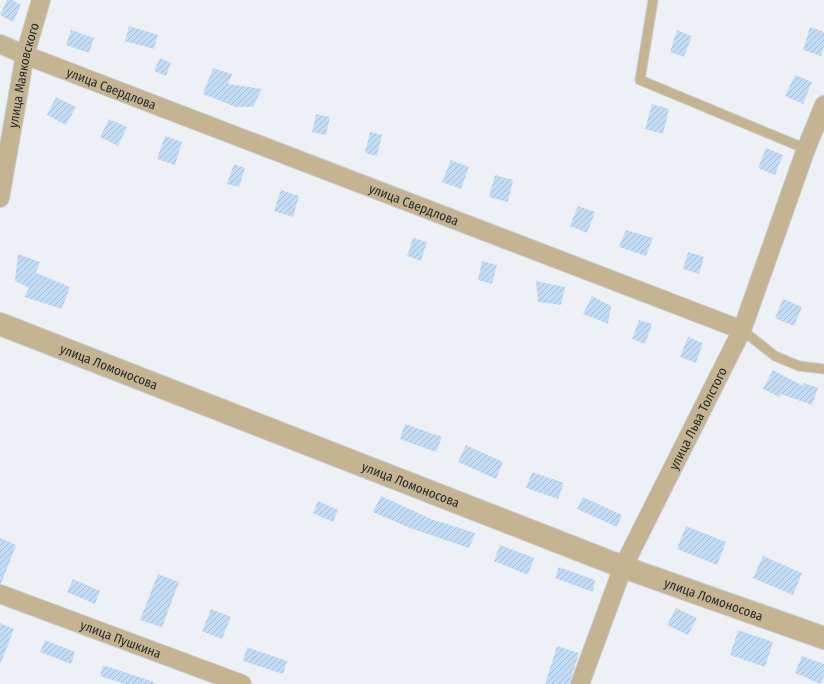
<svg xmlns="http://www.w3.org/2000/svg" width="824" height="684" font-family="'Fira Sans Condensed',sans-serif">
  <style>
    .building { fill: url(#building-hatch) }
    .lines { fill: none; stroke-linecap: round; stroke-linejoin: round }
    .service-casing { stroke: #cacdd2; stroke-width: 11 }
    .minor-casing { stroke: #cacdd2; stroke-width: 20 }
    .tertiary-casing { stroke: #cacdd2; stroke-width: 24 }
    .service { stroke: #c4b492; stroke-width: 9 }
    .minor { stroke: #c4b492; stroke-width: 18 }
    .tertiary { stroke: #c4b492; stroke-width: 22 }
    .labels { text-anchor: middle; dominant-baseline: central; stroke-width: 4; stroke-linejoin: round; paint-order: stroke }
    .street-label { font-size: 13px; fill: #292a2c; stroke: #fff }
  </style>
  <defs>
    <pattern id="building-hatch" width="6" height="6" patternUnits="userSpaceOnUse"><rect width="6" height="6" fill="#c3dcf5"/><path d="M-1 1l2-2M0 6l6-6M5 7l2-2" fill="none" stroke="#a8bdd2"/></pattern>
  </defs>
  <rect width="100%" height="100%" fill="#edf1f6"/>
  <path class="building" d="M7 0H12L21 5 13 22 0 15Z
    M129 26 158 35 154 49 125 41Z
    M810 27 824 32V46L821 56 803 50Z
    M71 30 94 38 89 53 66 45Z
    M677 30 692 36 684 57 670 52Z
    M160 58 171 63 166 76 154 71Z
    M213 68 232 74 228 84 262 89 253 107H236L203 94Z
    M795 75 812 82 803 104 785 96Z
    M56 97 76 107 66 125 47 115Z
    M652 104 669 109 663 134 645 129Z
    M316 114 330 117 326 135 312 132Z
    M109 119 127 127 118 146 100 137Z
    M370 132 382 135 377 156 365 153Z
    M165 136 182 142 175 165 157 159Z
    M766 148 783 155 775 175 758 168Z
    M451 160 469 167 461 189 442 182Z
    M234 164 245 168 239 187 227 184Z
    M495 175 513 180 508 202 489 197Z
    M281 190 299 196 293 217 274 211Z
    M578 206 595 212 587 233 570 226Z
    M626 230 653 238 646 256 619 247Z
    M413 238 427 242 421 261 407 256Z
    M688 252 704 257 699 274 683 269Z
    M18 254 40 262 36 273 70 287 62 309 24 297 29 288 15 281Z
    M482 261 497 265 492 284 478 280Z
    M536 281 565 287 561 305 538 302Z
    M592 296 611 306 608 324 583 314Z
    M783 299 802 307 794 326 775 318Z
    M639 320 652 324 645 344 632 339Z
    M688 337 703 343 696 363 680 357Z
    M773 370 803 386 804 383 818 388 812 405 781 394 779 397 763 389Z
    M405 424 442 437 436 452 400 439Z
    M466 445 503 462 496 479 458 462Z
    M532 472 564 483 558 499 526 488Z
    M381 496 438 522V521L475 533 469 548 410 528 373 512Z
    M583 497 622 515 617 527 577 509Z
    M318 501 338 510 333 522 313 513Z
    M686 526 726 542 717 565 677 549Z
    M0 538 16 545 1 584H0Z
    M500 545 534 558 528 575 494 561Z
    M763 556 802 573 793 595 753 578Z
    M559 567 595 580 593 592 555 578Z
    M158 574 179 582 162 627 140 620Z
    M73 579 100 591 95 604 67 592Z
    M676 608 697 618 688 635 667 625Z
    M211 609 231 617 222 639 202 631Z
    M0 623 14 629 1 663H0Z
    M738 630 773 642 765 667 730 655Z
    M45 640 75 652 71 664 40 652Z
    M557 646 579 653 570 682 569 684H545Z
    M247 647 287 661 283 674 243 661Z
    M802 656 824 664V676L821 684 795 673Z
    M103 665 154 682 153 684H125L100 676Z"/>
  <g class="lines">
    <g class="service-casing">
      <path id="service" d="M653 0 640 80 806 149
        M742 330 775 356 799 366 824 369"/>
    </g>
    <g class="minor-casing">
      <g id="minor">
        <path id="s1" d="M0 44 25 55 742 330"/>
        <path id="s2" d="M0 198 25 55 41 0"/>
        <path id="s3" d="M0 594 242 684"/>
        <path id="s4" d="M580 684 623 567 742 330 806 149 824 105"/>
      </g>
    </g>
    <g class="tertiary-casing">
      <g id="tertiary">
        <path id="s5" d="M0 324 623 567 824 638"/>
      </g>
    </g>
    <use href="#service" class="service"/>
    <use href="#minor" class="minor"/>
    <use href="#tertiary" class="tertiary"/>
  </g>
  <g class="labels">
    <g class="street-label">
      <text stroke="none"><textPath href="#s2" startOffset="125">улица Маяковского</textPath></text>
      <text stroke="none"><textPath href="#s1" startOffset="120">улица Свердлова</textPath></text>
      <text stroke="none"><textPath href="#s1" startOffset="444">улица Свердлова</textPath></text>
      <text stroke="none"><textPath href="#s5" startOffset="117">улица Ломоносова</textPath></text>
      <text stroke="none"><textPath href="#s4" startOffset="291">улица Льва Толстого</textPath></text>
      <text stroke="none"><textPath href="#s5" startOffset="441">улица Ломоносова</textPath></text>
      <text stroke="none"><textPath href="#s5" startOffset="765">улица Ломоносова</textPath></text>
      <text stroke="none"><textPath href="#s3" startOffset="129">улица Пушкина</textPath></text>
    </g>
  </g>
</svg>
